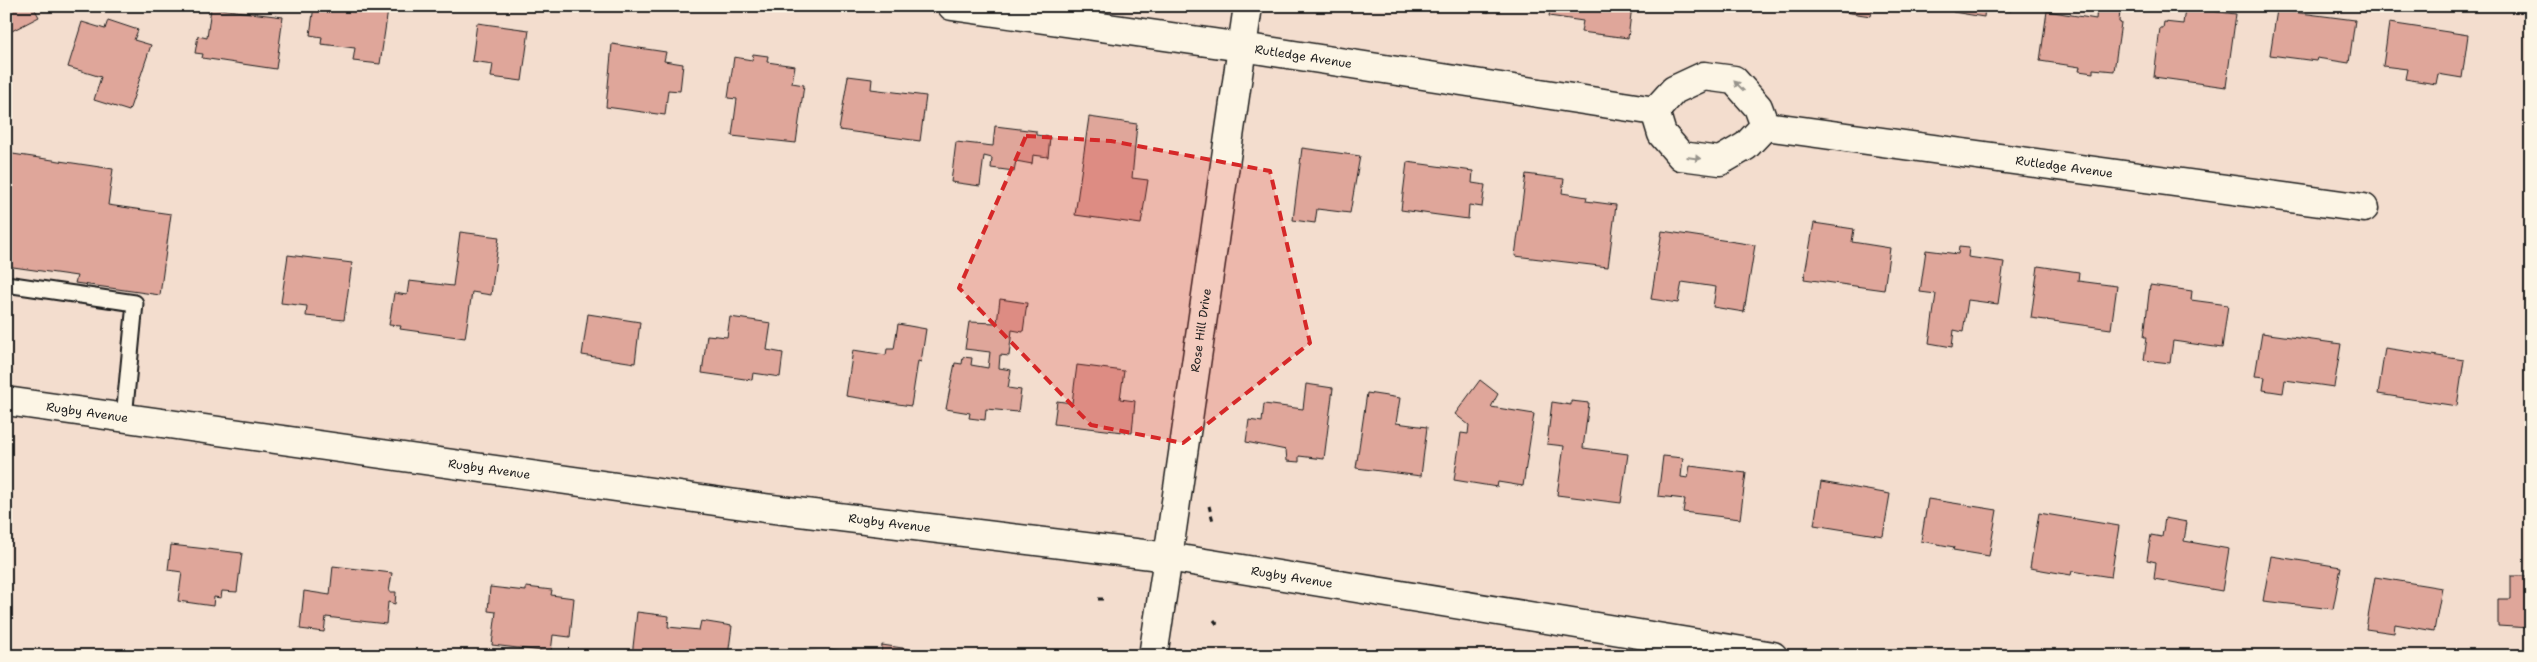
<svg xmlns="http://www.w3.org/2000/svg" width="2537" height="662" font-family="'Shantell Sans',sans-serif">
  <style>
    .building { fill: #dfa69a; stroke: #1c1c1c }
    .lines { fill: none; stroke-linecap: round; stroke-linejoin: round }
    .service-casing { stroke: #1c1c1c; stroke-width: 19 }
    .minor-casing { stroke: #1c1c1c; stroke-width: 31 }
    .tertiary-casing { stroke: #1c1c1c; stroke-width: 31 }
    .path { stroke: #1c1c1c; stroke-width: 3; stroke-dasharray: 5 4; stroke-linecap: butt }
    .service { stroke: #fcf5e5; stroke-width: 15 }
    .minor { stroke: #fcf5e5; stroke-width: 28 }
    .tertiary { stroke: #fcf5e5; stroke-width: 28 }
    .oneway { fill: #97938b }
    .marked { fill: #d62828; fill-opacity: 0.2; stroke: #d62828; stroke-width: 4; stroke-dasharray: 10 6; stroke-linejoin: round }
    .labels { text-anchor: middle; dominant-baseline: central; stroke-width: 4; stroke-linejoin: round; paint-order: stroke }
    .street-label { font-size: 12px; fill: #1c1c1c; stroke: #fcf5e5 }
  </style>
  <rect width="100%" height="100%" fill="#f3ddce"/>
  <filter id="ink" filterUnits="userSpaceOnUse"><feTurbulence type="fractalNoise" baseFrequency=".02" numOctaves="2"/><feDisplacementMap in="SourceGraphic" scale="10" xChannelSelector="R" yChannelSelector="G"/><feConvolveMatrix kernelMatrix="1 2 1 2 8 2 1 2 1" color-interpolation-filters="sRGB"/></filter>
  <g filter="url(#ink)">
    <path class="building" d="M6 6H33L39 17 6 34Z
      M314 6H365L388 10 380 64 353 61 355 48 321 44 322 37 310 35Z
      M1472 6H1490L1489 12 1471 10Z
      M1551 6H1632L1628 38 1581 32 1583 21 1549 16Z
      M1838 6H1873L1871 16 1837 11Z
      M1954 6H2011V11L1985 7 1984 17 1953 12Z
      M2097 7 2120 10 2119 22 2121 23 2114 71 2093 69V73L2079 71 2080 67 2040 61 2047 11 2096 19Z
      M211 8 283 17 276 69 202 58 203 54 195 53 198 36 207 38Z
      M2185 8 2236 14 2226 87 2154 77 2160 28H2163L2164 22 2183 24Z
      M2277 10 2355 20 2349 63 2317 58 2316 61 2270 55Z
      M108 20 138 30 134 40 151 45 129 111 94 100 101 77 68 67 82 22 105 29Z
      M477 23 529 30 522 81 491 77 493 64 472 61Z
      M2389 23 2468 35 2462 78 2438 74 2436 84 2405 79 2407 69 2383 66Z
      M612 44 666 52 664 61 683 64 680 91 668 90 665 115 606 107Z
      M753 54 768 56 767 62 795 66 792 83 804 85 796 143 732 136 737 99 728 98 734 57 752 60Z
      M848 76 872 79 871 89 926 96 920 141 839 130Z
      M1089 117 1137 124 1132 178 1148 180 1141 224 1075 215Z
      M995 126 1036 131V135L1050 137 1048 157 1033 155 1032 164 1016 161 1014 171 991 168 992 158 984 156 980 186 951 182 956 142 993 146Z
      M1302 148 1360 156 1350 213 1317 209 1315 223 1293 220Z
      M6 153 113 169 108 205 171 214 160 295 75 283 77 276 6 266Z
      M1407 162 1473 171 1472 183 1485 185 1482 207 1469 205 1468 219 1401 210Z
      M1526 174 1564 179 1562 193 1587 197 1586 201 1616 205 1608 267 1515 256Z
      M1814 223 1854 229 1852 242 1890 248 1884 290 1804 279Z
      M1662 231 1755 245 1744 312 1713 307 1716 287 1682 282 1678 303 1651 299Z
      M460 232 499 237 491 295 472 292 465 338 400 329 401 326 389 325 394 293 407 295 409 281 453 286Z
      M1959 247 1969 248 1968 257 2004 262 1998 304 1968 300 1963 332 1954 330 1952 347 1929 343 1936 294 1920 292 1926 250 1958 254Z
      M288 255 352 263 344 320 306 316 307 306 281 303Z
      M2038 266 2079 272 2078 281 2117 286 2111 329 2031 318Z
      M2150 285 2192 291 2191 300 2228 305 2222 348 2173 341 2170 363 2144 360 2147 337H2144Z
      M1000 299 1027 303 1023 332 1012 330 1009 356 1000 355 999 368 1011 370 1008 388 1021 390 1018 412 986 409 985 420 969 418 970 413 946 409 955 363 962 364 963 357 972 358 971 365 988 368 990 352 965 349 969 322 997 323Z
      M588 314 640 322 635 363 582 355Z
      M730 317 771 323 767 350 783 353 780 377 753 373 752 380 702 373 707 335 727 337Z
      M898 324 926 329 921 362 918 361 911 406 846 396 853 350 886 355 887 349H894Z
      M2262 333 2341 344 2334 387 2285 380 2283 393 2263 390 2265 377 2255 376Z
      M2385 348 2464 360 2457 406 2378 394Z
      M1077 365 1124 371 1120 399 1135 401 1132 433 1054 424 1057 401 1072 403Z
      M1480 380 1498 394 1491 407 1534 414 1523 486 1498 482 1497 487 1454 480 1461 433 1468 434 1469 425 1455 414Z
      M1306 384 1333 388 1324 459 1299 456V462L1287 461 1286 450 1246 442 1249 420 1262 422 1264 404 1303 409Z
      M1367 393 1400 398 1396 423 1427 427 1421 476 1356 468Z
      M1571 401 1589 403 1583 448 1628 454 1621 503 1557 495 1564 446 1547 444 1552 402 1571 405Z
      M1663 456 1683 458 1681 477 1688 478 1690 466 1746 473 1740 519 1683 512 1685 499 1658 496Z
      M1821 482 1890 494 1883 536 1814 525Z
      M1928 499 1997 510 1989 556 1953 550 1954 547 1921 541Z
      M2039 513 2119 526 2111 577 2072 571 2071 575 2030 568Z
      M2165 518 2187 522 2184 541 2229 549 2222 591 2154 579 2156 562 2147 560 2151 535 2162 537Z
      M171 545 242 553 237 592 222 591 221 598 214 597 213 606 178 601 182 572 168 570Z
      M2271 556 2341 567 2333 609 2263 601Z
      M333 566 392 573 389 592H396L395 604 388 602 386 624 326 617 324 632 300 629 304 591 330 595Z
      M2511 576H2531V628L2498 626V599H2511Z
      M2375 577 2442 588 2434 631 2395 624 2394 633 2366 629Z
      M490 587 526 591V587L552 590 551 595 574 598 570 637 553 635 551 652 492 645 496 612 488 611Z
      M637 612 669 616 668 627 699 630 701 621 732 626 728 656H632Z
      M882 645 909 649 908 656H881Z
      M830 649 875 656H807L808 651 830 654Z"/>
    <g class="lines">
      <g class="service-casing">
        <path id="service" d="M6 284 135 303 124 418"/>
      </g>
      <g class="minor-casing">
        <g id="minor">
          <path id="s1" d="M952 6 1242 47 1655 111"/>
          <path d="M1655 111 1662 134 1681 156 1720 161 1746 146 1765 126"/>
          <path d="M1655 111 1674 90 1704 76 1734 80 1758 107 1765 126"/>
          <path id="s2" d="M1765 126 2364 208"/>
          <path id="s3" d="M1168 557 1248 6"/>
        </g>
      </g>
      <g class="tertiary-casing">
        <g id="tertiary">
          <path id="s4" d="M6 401 765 508 1168 557 1773 656"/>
          <path d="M1153 656 1168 557"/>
        </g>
      </g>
      <path class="path" d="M1209 506 1213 521
        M1098 599H1106
        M1214 620 1217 624"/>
      <use href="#service" class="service"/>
      <use href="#minor" class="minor"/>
      <use href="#tertiary" class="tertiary"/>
    </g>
    <defs><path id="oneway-solid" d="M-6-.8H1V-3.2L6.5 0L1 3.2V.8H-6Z" transform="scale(1.25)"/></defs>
    <g class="oneway">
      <use href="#oneway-solid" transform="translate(1739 86) rotate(-135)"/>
      <use href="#oneway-solid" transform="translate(1694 158) rotate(7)"/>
    </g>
  </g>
  <path class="marked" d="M1026 136 1111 141 1270 171 1310 343 1183 443 1091 425 959 288Z"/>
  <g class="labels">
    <g class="street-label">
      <text stroke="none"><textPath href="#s1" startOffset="355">Rutledge Avenue</textPath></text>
      <text stroke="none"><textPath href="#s2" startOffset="302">Rutledge Avenue</textPath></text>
      <text stroke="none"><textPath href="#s3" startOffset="229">Rose Hill Drive</textPath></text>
      <text stroke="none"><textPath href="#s4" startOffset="82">Rugby Avenue</textPath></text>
      <text stroke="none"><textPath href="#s4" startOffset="488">Rugby Avenue</textPath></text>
      <text stroke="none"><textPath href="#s4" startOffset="892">Rugby Avenue</textPath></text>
      <text stroke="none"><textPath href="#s4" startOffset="1298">Rugby Avenue</textPath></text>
    </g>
  </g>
  <rect width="2537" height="662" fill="none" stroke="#fcf5e5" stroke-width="25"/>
  <rect x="12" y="12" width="2512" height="637" fill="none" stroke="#1c1c1c" stroke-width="2" filter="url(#ink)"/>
</svg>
